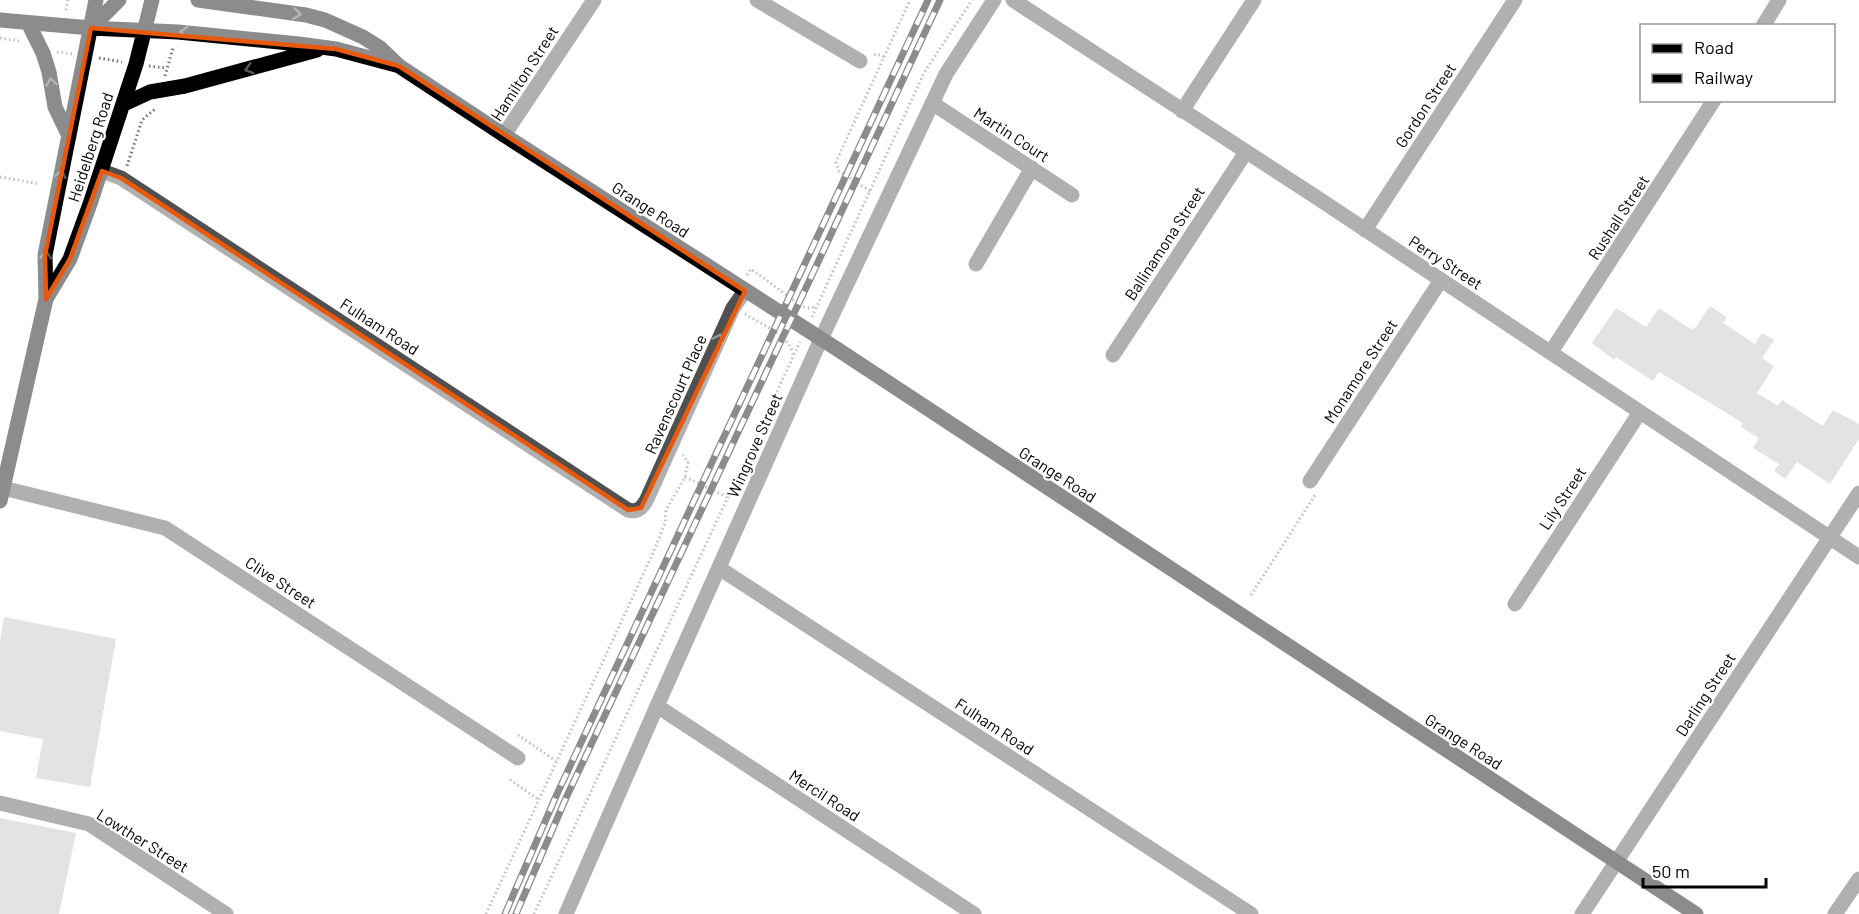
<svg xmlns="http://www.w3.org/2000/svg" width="1859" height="914" font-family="Barlow,sans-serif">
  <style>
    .building { fill: #c0c0c0 }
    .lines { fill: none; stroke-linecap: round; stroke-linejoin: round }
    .path { stroke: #727272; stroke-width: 3; stroke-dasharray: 1.5 3; stroke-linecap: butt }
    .minor { stroke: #505050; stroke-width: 15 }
    .major { stroke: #000; stroke-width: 15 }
    .rail-casing { stroke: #000; stroke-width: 7 }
    .rail { stroke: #fff; stroke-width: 4.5; stroke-dasharray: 14; stroke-linecap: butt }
    .oneway { stroke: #595959 }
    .oneway2 { stroke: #969696 }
    .marked { fill: none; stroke: #e8590c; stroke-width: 4.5; stroke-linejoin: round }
    .labels { text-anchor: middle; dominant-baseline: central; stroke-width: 4.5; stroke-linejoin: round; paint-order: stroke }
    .street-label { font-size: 16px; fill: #000; stroke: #fff }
  </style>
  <rect width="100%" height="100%" fill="#fff"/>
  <path class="building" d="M1710 306 1727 317 1723 323 1755 344 1762 333 1774 340 1762 358 1774 366 1757 393 1778 406 1782 400 1823 426 1833 410 1859 424V439L1830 484 1797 462 1785 479 1774 471 1779 464 1753 448 1759 438 1741 427 1743 423 1659 372 1653 381 1616 357 1614 360 1592 343 1616 308 1646 327 1659 308 1692 330 1694 327 1695 328Z
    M4 617 116 639 90 787 36 778 43 739 0 731V642Z
    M0 818 76 833 59 914H0Z"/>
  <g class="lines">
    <path class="path" d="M66 10 68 0
      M0 38 19 41
      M57 52 72 54
      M884 57 910 0
      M99 58 122 62
      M149 66 165 68
      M165 76 173 48
      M127 166 142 120 155 109
      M0 177 40 184
      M870 191 839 171 836 162 884 57 877 54 872 55
      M747 275 751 269 803 307 809 308 816 307
      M745 314C761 324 789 335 793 354
      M812 317 924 73 972 0
      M685 477 727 497
      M1251 595 1315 495
      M518 735 556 761
      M510 780 538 799
      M486 914 653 553 665 523 666 510 685 477 688 462 683 455
      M534 914 800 342"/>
    <path class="minor" d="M757 0 860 61
      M1013 0 1316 197 1859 557
      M1763 26 1779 0
      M932 103 1072 195
      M1182 111 1254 0
      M504 135 594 0
      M102 171 121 178 628 510C638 513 643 507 647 499L733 308 745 291
      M1365 230 1515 0
      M976 264 1032 168
      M1551 352 1714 100
      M1113 355 1246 152
      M1310 481 1441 280
      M3 488 165 528 518 758
      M719 568 1251 914
      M1515 604 1640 412
      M657 706 974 914
      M0 803 89 824 226 914
      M566 914 657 706 821 339 946 74 994 0
      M1582 914 1859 493
      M1835 914 1859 879"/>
    <path class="major" d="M198 0 306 15 325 20 363 37 379 47 399 66 504 135 837 349 1696 914
      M0 20 91 28 178 32 299 44 336 49 396 65
      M28 23 43 53 49 72 55 107 69 136
      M91 28 119 0
      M124 104 150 92 185 86 317 50
      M46 299 70 259 90 204 136 64 152 0
      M0 501 46 299 45 255 96 0"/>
    <g class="rail-casing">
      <path id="rail" d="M505 914 557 794 928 0
        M516 914 566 798 812 275 940 0"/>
    </g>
    <use href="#rail" class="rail"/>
  </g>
  <defs><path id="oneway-chevron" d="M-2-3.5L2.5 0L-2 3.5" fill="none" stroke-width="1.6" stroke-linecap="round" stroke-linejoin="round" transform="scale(1.5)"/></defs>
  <g class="oneway">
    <use href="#oneway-chevron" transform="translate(297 14) rotate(8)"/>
    <use href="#oneway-chevron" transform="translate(184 32) rotate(-175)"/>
    <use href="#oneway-chevron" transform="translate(249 69) rotate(164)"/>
    <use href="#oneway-chevron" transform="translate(51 82) rotate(-100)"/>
    <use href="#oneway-chevron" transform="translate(61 174) rotate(-78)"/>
    <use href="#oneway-chevron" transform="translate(46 255) rotate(-85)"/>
  </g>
  <use class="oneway2" href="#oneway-chevron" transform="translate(719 338) rotate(-65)"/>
  <path d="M0 0H1859V914H0ZM91 28 336 49 399 66 745 291 641 508 628 510 121 178 102 171 70 259 46 299 45 255Z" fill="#fff" fill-opacity=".55" fill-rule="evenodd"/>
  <path class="marked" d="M91 28 336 49 399 66 745 291 641 508 628 510 121 178 102 171 70 259 46 299 45 255Z"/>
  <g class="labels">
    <g class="street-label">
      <text transform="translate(524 73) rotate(-57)">Hamilton Street</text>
      <text transform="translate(1425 105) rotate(-57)">Gordon Street</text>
      <text transform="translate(1012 134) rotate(33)">Martin Court</text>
      <text transform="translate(90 147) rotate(-72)">Heidelberg Road</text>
      <text transform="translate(651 209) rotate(33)">Grange Road</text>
      <text transform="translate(1618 217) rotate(-57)">Rushall Street</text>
      <text transform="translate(1164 243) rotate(-57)">Ballinamona Street</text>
      <text transform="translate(1446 262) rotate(33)">Perry Street</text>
      <text transform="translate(380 326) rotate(33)">Fulham Road</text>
      <text transform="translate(1360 371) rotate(-57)">Monamore Street</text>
      <text transform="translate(675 394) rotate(-66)">Ravenscourt Place</text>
      <text transform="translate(754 445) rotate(-66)">Wingrove Street</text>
      <text transform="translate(1058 474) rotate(33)">Grange Road</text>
      <text transform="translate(1562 498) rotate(-57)">Lily Street</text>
      <text transform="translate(281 582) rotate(33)">Clive Street</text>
      <text transform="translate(1705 694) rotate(-57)">Darling Street</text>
      <text transform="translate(995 726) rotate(33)">Fulham Road</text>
      <text transform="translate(1464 741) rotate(33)">Grange Road</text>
      <text transform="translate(825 795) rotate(33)">Mercil Road</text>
      <text transform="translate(143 840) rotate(32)">Lowther Street</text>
    </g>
  </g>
  <rect x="1640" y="24" width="195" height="78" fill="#ffffff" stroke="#999999" stroke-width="1.5"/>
  <rect x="1652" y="44" width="30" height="9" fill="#000000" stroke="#999999" stroke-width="1.5"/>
  <text x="1694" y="54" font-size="18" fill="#000000">Road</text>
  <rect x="1652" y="74" width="30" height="9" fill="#000000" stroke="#999999" stroke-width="1.5"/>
  <text x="1694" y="84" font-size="18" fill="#000000">Railway</text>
  <path d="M1643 878v9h123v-9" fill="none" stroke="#000000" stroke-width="3"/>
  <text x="1652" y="878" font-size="18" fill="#000000" stroke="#ffffff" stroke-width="4.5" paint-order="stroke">50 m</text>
</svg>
